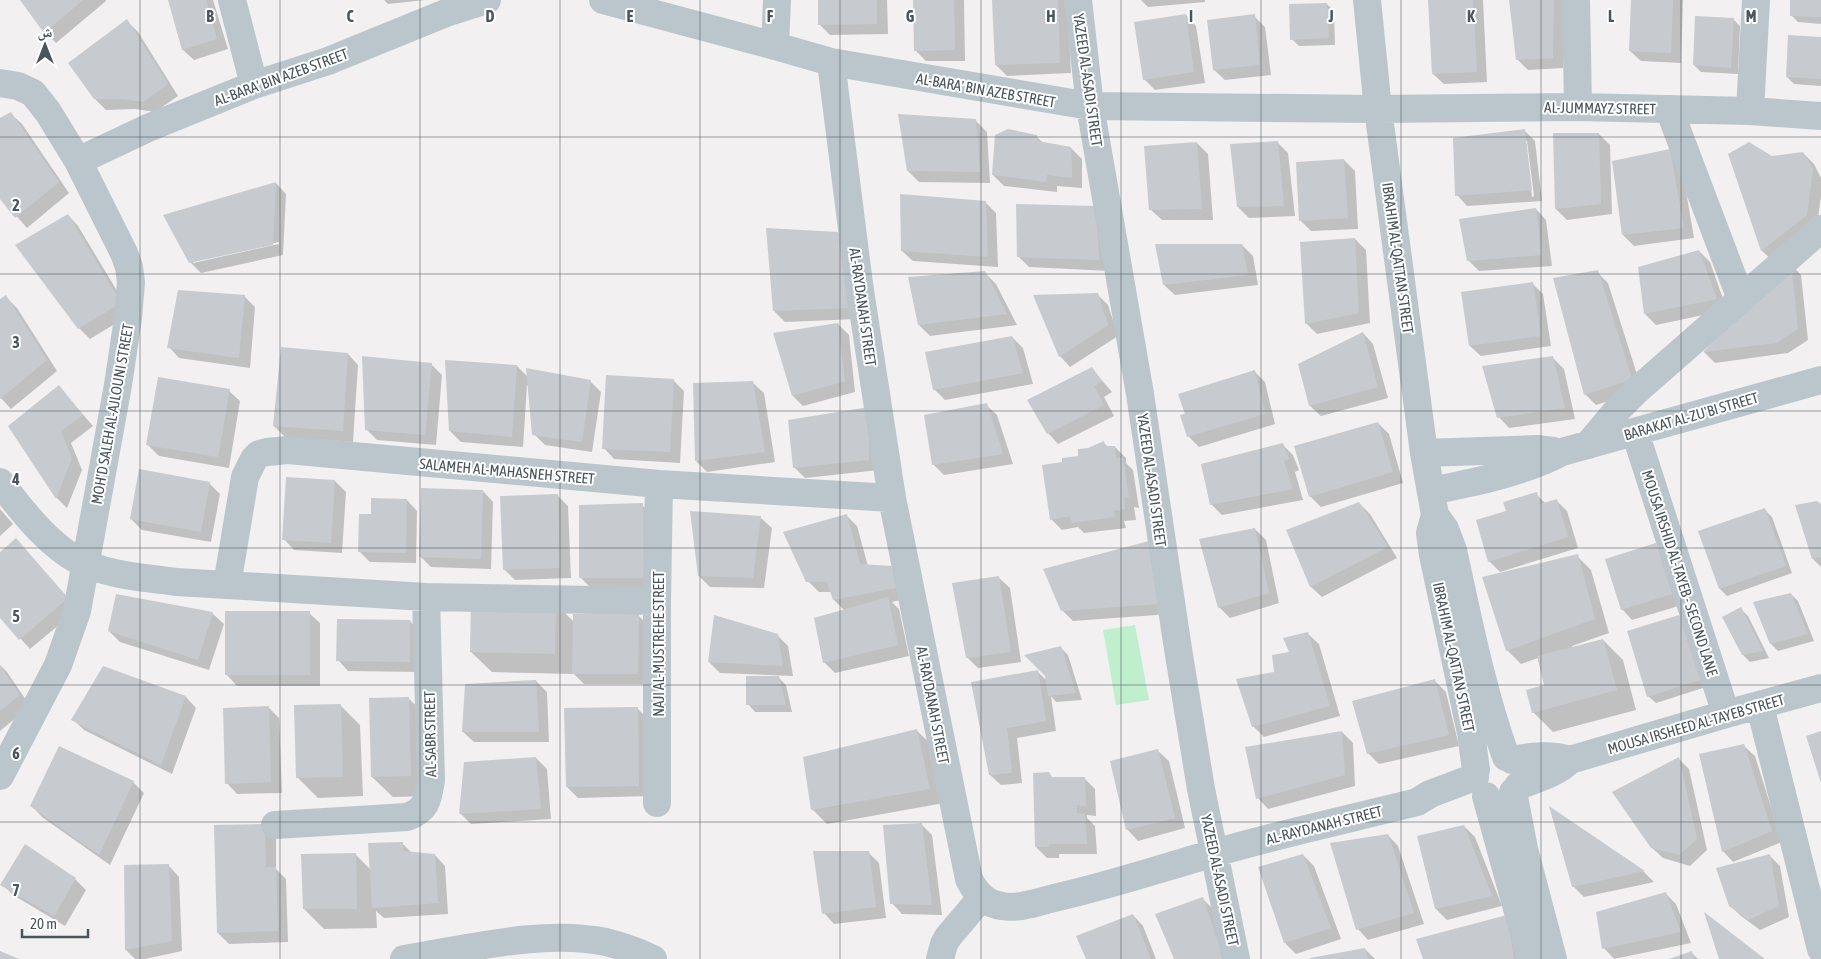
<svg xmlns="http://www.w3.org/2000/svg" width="1821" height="959" font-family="'Asap Condensed','Noto Naskh Arabic',sans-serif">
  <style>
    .pitch { fill: #bfefcc }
    .shadow { fill: #0003; fill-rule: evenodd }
    .building { fill: #c7cbcf }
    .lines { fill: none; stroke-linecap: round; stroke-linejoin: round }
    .minor { stroke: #bbc6cc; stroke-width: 28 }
    .grid { fill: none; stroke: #48555d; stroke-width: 1; stroke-opacity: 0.55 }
    .labels { text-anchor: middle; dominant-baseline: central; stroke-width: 4; stroke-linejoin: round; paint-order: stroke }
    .street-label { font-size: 15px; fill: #48555d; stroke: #fff }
    .grid-label { font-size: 16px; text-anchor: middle; font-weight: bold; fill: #48555d; stroke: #fff; stroke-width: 4; stroke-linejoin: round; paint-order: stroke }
  </style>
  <rect width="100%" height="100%" fill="#f2f0f0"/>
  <path class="pitch" d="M1135 625 1149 700 1116 705 1103 630Z"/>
  <path class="shadow" d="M22 0H106V1L56 43 45 32Z
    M169 0H213L228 49 194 60 183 50Z
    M384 0H425L388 4Z
    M819 0H887L888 34 830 35 819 24Z
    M915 0H964L965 61H926L916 51Z
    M994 0H1067L1071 73 1007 76 996 65Z
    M1141 0H1205V2L1148 7Z
    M1429 0H1483L1487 82 1444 84 1433 74Z
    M1510 0H1565L1563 68 1528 70 1517 59Z
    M1632 0H1683L1681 63 1641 61 1630 51Z
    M1792 0H1821V24L1798 22 1791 15Z
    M1327 4 1334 11 1335 45 1299 46 1292 39Z
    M1186 15 1196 26 1205 83 1155 90 1144 79Z
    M1254 16 1265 27 1271 75 1225 80 1214 70Z
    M1733 19 1740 26 1738 74 1701 72 1694 65Z
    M127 21 138 32 178 96 155 112 135 109 106 110 95 99Z
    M1821 38V86L1794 84 1787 77Z
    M11 114 22 124 69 193 27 228 0 197V119Z
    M976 121 987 132 990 183 919 182 908 171Z
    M1524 130 1535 141 1542 201 1467 206 1457 195ZM1525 141H1527L1534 196 1532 197Z
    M1555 134H1599L1610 145 1612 214 1567 220 1556 209Z
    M1036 136 1044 144 1071 148 1082 159V188L1057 186V192L1004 186 993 175Z
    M1277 142 1288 153 1295 216 1249 218 1238 207Z
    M1197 143 1208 154 1213 220H1162L1151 210Z
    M1670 151 1681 162 1694 238 1634 246 1623 235Z
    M1803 153 1814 164 1821 178V196L1817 226 1773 261 1762 251 1730 154 1772 157Z
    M1344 160 1355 171 1358 229 1311 231 1301 221Z
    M276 183 286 194 283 255 201 273 190 262ZM279 242V244L193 263V261Z
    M985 202 996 213 998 267 913 261 902 251Z
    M1536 209 1546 220 1552 266 1479 271 1468 260Z
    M68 215 78 226 131 314 90 339 79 328Z
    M1107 219 1110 271 1029 267 1018 256Z
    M838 233 849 244 858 319 785 322 774 311Z
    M1355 239 1366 250 1370 323 1317 334 1307 324 1301 243Z
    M1242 245 1253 256 1258 285 1175 295 1164 285Z
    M1699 251 1710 262 1727 310 1656 325 1645 314Z
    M1791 264 1801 275 1808 340 1788 353 1715 363 1704 352Z
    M1597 272 1608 283 1642 390 1596 405 1585 394Z
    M985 273 996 284 1017 325 930 336 919 325Z
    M1532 283 1543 294 1551 346 1481 356 1470 346Z
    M1097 294 1108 305 1118 336 1070 367 1060 356Z
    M244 296 255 307 250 368 179 358 169 347Z
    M6 297 17 308 57 371 11 409 0 397V301Z
    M838 324 849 335 855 392 803 406 793 396Z
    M1363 333 1373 344 1388 398 1321 416 1310 406Z
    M1012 337 1023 348 1033 384 945 400 934 389Z
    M348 354 358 365 353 442 285 437 274 426Z
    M1553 358 1564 369 1575 419 1509 428 1499 417Z
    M431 364 442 375 436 445 377 440 366 429Z
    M517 366 528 377 590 381 601 392 592 452 545 445 534 434 529 385H527L523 447 461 442 450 431Z
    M1092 369 1112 392 1104 397 1114 416 1058 444 1048 433Z
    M1254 371 1265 382 1275 424 1199 447 1189 437 1181 416Z
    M673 380 684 391 680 463 614 459 604 448Z
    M753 383 764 393 775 462 707 472 696 461Z
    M59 387 93 426 71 443 82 470 67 508 57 498 9 427Z
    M229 391 240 401 229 468 159 456 148 445Z
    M986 405 997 415 1013 464 944 475 933 464Z
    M868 408 879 470 805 478 794 467Z
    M1378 423 1389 434 1403 483 1321 507 1310 496Z
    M1104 443 1108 447H1115L1126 458V463L1133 470 1139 508 1134 507 1136 520 1124 521 1126 528 1084 533 1078 527 1062 530 1051 519 1063 463 1079 457 1088 449Z
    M1283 445 1293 455 1299 470 1295 472 1303 500 1222 515 1211 504Z
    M335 481 346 492 342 553 294 550 284 539Z
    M209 483 220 494 211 542 142 530 131 519Z
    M483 491 493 502 491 569 431 567 420 556Z
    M1536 494 1546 504 1556 500 1567 511 1578 548 1500 572 1489 561 1508 512Z
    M557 495 568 506 571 578 515 580 504 569Z
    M407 500 417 511 416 563 370 562 359 551 372 516Z
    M1359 503 1370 514 1397 558 1322 597 1311 587 1288 531Z
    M642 505 653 516 655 588H591L580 577Z
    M1797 506H1821V567L1813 559Z
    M0 509 13 524 0 536Z
    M1765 510 1772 517 1792 573 1727 596 1720 589 1700 532Z
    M846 515 857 526 868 566 910 598 892 602 899 609 909 656 835 673 824 662 845 611 834 600 832 592H819L808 581Z
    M761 518 772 528 764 588 710 587 699 576Z
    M1255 529 1266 540 1279 603 1230 618 1219 607Z
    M16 540 78 609 30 649 0 616V553Z
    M1149 542 1170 614 1073 621 1062 610Z
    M1656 545 1667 556 1682 605 1632 620 1622 609Z
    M1577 556 1591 570 1609 633 1572 646 1573 648 1603 640 1623 660 1636 710 1553 732 1533 712 1546 686 1538 658 1521 664 1507 650Z
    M999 578 1010 588 1021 662 978 668 967 657Z
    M1791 594 1798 601 1814 641 1778 651 1771 644Z
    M117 596 213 614 224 624 209 670 120 642 109 631Z
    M556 604 574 622 638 615 649 626V684H584L574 674 492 672 471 652Z
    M1741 609 1748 616 1769 658 1750 662 1743 655Z
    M309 613 320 623V686H237L227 675Z
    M1679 616 1686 623 1706 687 1656 703 1648 696Z
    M410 621 421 632 420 672 348 671 338 660Z
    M1308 634 1319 644 1340 716 1264 737 1253 726 1276 673Z
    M777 635 788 646 793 676 720 673 709 662Z
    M1061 648 1068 655 1082 700 1056 702 1051 696 1056 731 1017 738 1022 783 1001 785 990 775 972 683 1038 672 1047 681Z
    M0 665 7 672 30 706 0 731Z
    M104 667 186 697 196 708 172 774 84 730 73 719Z
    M779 678 786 685 792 712H755L748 704Z
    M536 681 547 692 549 742H474L463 732Z
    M1435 681 1446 692 1459 746 1379 764 1368 753Z
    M408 698 429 718 431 796 393 797 372 777Z
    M340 705 360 725 363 796 318 798 297 777Z
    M268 707 279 718 282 793 237 794 227 783Z
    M637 708 648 719 650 796 578 798 567 787Z
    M916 730 931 744 944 803 827 824 813 810 805 758Z
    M1342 732 1353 743 1355 786 1268 809 1258 798Z
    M1744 746 1755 756 1782 842 1733 862 1723 851Z
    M1158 751 1169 761 1185 828 1138 841 1128 830 1112 762Z
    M536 758 547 769 551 819 471 824 460 813Z
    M1678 758 1689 769 1707 850 1690 866 1663 858 1651 847Z
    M1053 778H1084L1095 789 1096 816 1087 815V818L1095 826 1097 854H1059V858H1047L1036 847Z
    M133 782 144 793 110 865 42 817 32 806Z
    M1551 809 1644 872 1654 882 1584 897 1573 886Z
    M921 824 932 835 942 915 902 914 892 903Z
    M215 826 276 836V869L286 879 288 942 229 944 218 933Z
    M1464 826 1475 837 1502 906 1447 920 1436 909 1419 837Z
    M1388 835 1398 846 1424 924 1368 940 1358 929Z
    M402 843 412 853 435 855 445 866 448 914 384 918 376 911 377 928 324 929 304 909 355 854 371 870Z
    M26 846 75 879 86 890 65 926 13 895 2 884Z
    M868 852 879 863 886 918 834 924 824 913Z
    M1303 855 1314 866 1341 939 1296 954 1285 943 1259 868Z
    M1769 855 1780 866 1789 917 1760 930 1741 916 1730 905Z
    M125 866H169L179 877 182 951 145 959H135L126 950Z
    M1665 893 1676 904 1691 943 1614 959 1604 948Z
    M1203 899 1214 910 1231 959H1176Z
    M1133 915 1143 926 1156 959H1087Z
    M1518 927 1523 959H1424Z
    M1365 949 1375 959H1311Z
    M1692 953 1698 959H1672Z"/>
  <path class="building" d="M20 0H83L44 33Z
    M168 0H206L217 39 182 50Z
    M818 0H877V24L818 25Z
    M913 0H954L955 50 914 51Z
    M992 0H1058L1060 63 995 65Z
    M1428 0H1473L1477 72 1432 74Z
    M1509 0H1554L1553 58 1516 60Z
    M1631 0H1673L1671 53 1629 51Z
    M1790 0H1821V17L1790 16Z
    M1327 3 1329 38 1290 40 1289 4Z
    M1186 14 1194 72 1143 80 1134 22Z
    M1255 14 1260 65 1213 70 1207 20Z
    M1695 16 1734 18 1731 68 1693 65Z
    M127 19 168 84 143 102 123 99H94L68 63Z
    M1788 35 1821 37V79L1786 77Z
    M11 112 59 182 15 218 0 199V118Z
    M898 114 976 119 980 172 907 171Z
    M1008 129 1037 135 1038 141 1071 147 1072 178 1047 175 1046 182 992 175 995 135Z
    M1525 129 1532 190 1455 196 1453 138Z
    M1553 133H1599L1601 204 1555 209Z
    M1278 141 1284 206 1237 207 1230 144Z
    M1197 142 1202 209 1149 210 1144 146Z
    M1749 142 1772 156 1803 152 1813 169 1807 215 1761 251 1728 154Z
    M1670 149 1684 228 1622 235 1612 161Z
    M1344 159 1348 218 1299 221 1296 162Z
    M276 182 273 245 189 263 163 215Z
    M900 194 986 201 988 257 901 251Z
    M1016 204 1096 206 1099 260 1017 257Z
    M1536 208 1542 255 1467 261 1459 219Z
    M68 214 121 303 78 329 15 245Z
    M766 228 838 232 848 308 773 311Z
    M1355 238 1359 313 1305 324 1300 242Z
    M1155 244H1242L1248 275 1163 285Z
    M1699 250 1717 299 1644 314 1638 267Z
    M1791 262 1798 329 1776 343 1703 352Z
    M1598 270 1632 379 1584 395 1553 278Z
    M985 271 1007 314 918 325 908 277Z
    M1533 282 1541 336 1469 346 1461 292Z
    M178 290 245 295 239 358 167 348Z
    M1098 293 1108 325 1059 357 1033 295Z
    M6 295 47 360 0 399V299Z
    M838 323 845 381 792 396 773 333Z
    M1363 332 1378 387 1309 406 1298 364Z
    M1012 336 1023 373 933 390 925 352Z
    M281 347 348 353 343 431 273 426Z
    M362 356 432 363 425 435 365 430Z
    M1553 356 1565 408 1497 418 1482 366Z
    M445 360 517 365 512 437 449 431Z
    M1092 367 1102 381 1094 386 1104 405 1047 434 1027 400Z
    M526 368 591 380 582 442 532 435Z
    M1255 370 1265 414 1187 437 1180 415 1185 414 1178 394Z
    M606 375 674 379 670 452 602 449Z
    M158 377 230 389 218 457 146 445Z
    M753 381 765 452 695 461 693 383Z
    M59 385 83 415 61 431 72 458 56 499 8 426Z
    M987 403 1003 454 932 465 924 415Z
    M869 407V460L793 468 788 420Z
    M1378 422 1393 472 1309 497 1294 446Z
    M1104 441 1105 446H1115L1116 458H1123L1129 498 1124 497 1125 509 1114 511 1115 517 1072 523 1070 516 1050 520 1042 465 1062 462V458L1078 456V449L1088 448Z
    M1283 443 1289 459 1284 461 1293 489 1210 505 1201 464Z
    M139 469 210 482 201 532 130 519Z
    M286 477 335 480 331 543 282 540Z
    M421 488 483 490 481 559 419 557Z
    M1537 492 1540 504 1557 499 1568 537 1488 562 1476 520 1506 511 1503 502Z
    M558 494 560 568 503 570 500 496Z
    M371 498 407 499 406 553 358 552 359 514H371Z
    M1817 501 1821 504V557L1812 559 1795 505Z
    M1359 502 1388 547 1310 587 1286 530Z
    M643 503 644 578H579V505Z
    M1765 508 1786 566 1719 589 1698 531Z
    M690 511 761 516 753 578 698 576Z
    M847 514 860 564 893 566 900 587 833 600 827 582H806L783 532Z
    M1255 528 1269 593 1218 608 1199 539Z
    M16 538 68 598 19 640 0 618V552Z
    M1149 541 1159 604 1061 611 1043 569Z
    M1656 543 1672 594 1621 610 1605 559Z
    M1578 554 1595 619 1506 651 1482 577Z
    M999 576 1011 652 966 658 952 583Z
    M1791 593 1808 634 1770 644 1753 602Z
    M116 594 213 612 198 660 108 631Z
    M888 597 898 645 823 663 814 618Z
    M471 601 556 603 555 654 470 652Z
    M1741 607 1763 651 1742 655 1722 617Z
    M225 611H310V675H225Z
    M573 614H639L638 674H572Z
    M714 615 778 634 783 666 708 662Z
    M1679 615 1700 680 1647 697 1627 631Z
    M337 619 410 620V662L336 661Z
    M1308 632 1330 706 1252 727 1236 679 1274 672 1272 655 1289 652 1283 638Z
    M1603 639 1617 690 1532 713 1526 690 1544 685 1537 656Z
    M1061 646 1076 693 1048 696 1045 676 1024 655Z
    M0 665 20 695 0 711Z
    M103 666 186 696 161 765 71 720Z
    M1038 670 1046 721 1007 728 1012 773 989 775 971 682Z
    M746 676H779L786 705H746Z
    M1435 679 1449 735 1367 754 1352 701Z
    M536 680 539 732H462L465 684Z
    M409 697 411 776 371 777 369 698Z
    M341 704 343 777 296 778 294 705Z
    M269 706 271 782 225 784 223 708Z
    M638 707 639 786 566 787 564 708Z
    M917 729 930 789 811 810 803 757Z
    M1342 731 1345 775 1256 799 1245 747Z
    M1821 731V783L1806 736Z
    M1744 744 1772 831 1722 852 1699 754Z
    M59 746 134 781 99 855 30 806Z
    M1158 749 1175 818 1126 830 1110 761Z
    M536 757 541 809 459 814 464 762Z
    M1679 757 1697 839 1679 855 1651 848 1612 792Z
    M1049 772 1052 777H1085L1086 806 1077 805V813L1085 814 1087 844H1049L1048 847H1035L1033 773Z
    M1549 806 1645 871 1572 887Z
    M922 823 932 905 890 904 883 825Z
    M265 824 266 867H276L278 931 217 933 214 825Z
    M1464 825 1492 896 1435 909 1417 836Z
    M1388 834 1414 913 1356 930 1330 843Z
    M403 842V851L435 854 438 903 372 908 368 843Z
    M25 844 76 878 54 916 0 885Z
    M813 851H869L876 907 822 914Z
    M356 853 357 909H303L301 854Z
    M1303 854 1331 928 1284 943 1258 867Z
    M1770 854 1779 906 1748 920 1729 906 1716 868Z
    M169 864 172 941 125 950 124 865Z
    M1666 892 1681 932 1602 949 1596 912Z
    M1203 897 1224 959H1174L1155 914Z
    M1704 912 1765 959H1719Z
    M1133 914 1151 959H1086L1076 936Z
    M1507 915 1514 959H1423L1416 939Z
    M1365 948 1368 959H1310V958Z
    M0 951 19 959H0Z
    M1692 951 1694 959H1669Z"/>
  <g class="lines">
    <path class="minor" d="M232 0 254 85
      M603 0 775 46 831 62 1090 106 1378 109 1578 107 1750 111 1821 116
      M1078 0 1090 106 1140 394 1178 649 1201 789 1236 959
      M1367 0 1378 109 1424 453 1435 515 1430 533 1433 555 1471 733 1476 770
      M1576 0 1578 107
      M775 46 777 0
      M831 62 859 284 892 498 969 879C976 894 986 904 1002 906 1019 909 1038 902 1054 898 1108 886 1159 869 1211 854 1279 834 1349 819 1417 802L1430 794 1475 777
      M0 83 18 86 33 93 48 112 78 161 124 253 129 267 131 282 128 318 118 385 77 611 58 665 0 776
      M1669 109 1741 299
      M1750 111 1756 0
      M78 161 148 128 254 85 328 61 446 13 487 0
      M1635 432 1726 714
      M1588 445 1619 408 1635 392 1821 229
      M1424 453 1537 449 1553 451
      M0 482C21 510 53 551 86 564 114 576 147 578 177 582L426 597 657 601
      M1431 491C1475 482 1522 473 1562 452L1821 380
      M1435 515 1445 529 1453 550C1468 619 1482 690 1506 757
      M227 585 245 477 254 459 259 454 267 452 288 450 659 484 892 498
      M1760 706 1821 949
      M1512 760C1532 756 1551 754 1570 760
      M1518 786C1536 779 1556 774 1570 760L1726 714 1821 688
      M1513 792 1524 849 1553 959
      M1486 796 1531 959
      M657 803V601L659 484
      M275 825 407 817C427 810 428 799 431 780L426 597
      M404 959C467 949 542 929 606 942 622 946 639 952 653 959
      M940 959 944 944 948 937 981 898"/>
  </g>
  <path class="grid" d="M140 0V959M280 0V959M420 0V959M560 0V959M700 0V959M840 0V959M981 0V959M1121 0V959M1261 0V959M1401 0V959M1541 0V959M1681 0V959M0 137H1821M0 274H1821M0 411H1821M0 548H1821M0 685H1821M0 822H1821"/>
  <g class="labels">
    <g class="street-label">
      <text transform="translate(281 77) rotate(-20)">AL-BARA' BIN AZEB STREET</text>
      <text transform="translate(1088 80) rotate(82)">YAZEED AL-ASADI STREET</text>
      <text transform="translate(986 90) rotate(10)">AL-BARA' BIN AZEB STREET</text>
      <text transform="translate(1600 108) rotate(1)">AL-JUMMAYZ STREET</text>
      <text transform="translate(1398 258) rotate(82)">IBRAHIM AL-QATTAN STREET</text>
      <text transform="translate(863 307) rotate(82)">AL-RAYDANAH STREET</text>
      <text transform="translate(112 414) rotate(-80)">MOH'D SALEH AL-AJLOUNI STREET</text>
      <text transform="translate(1691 416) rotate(-16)">BARAKAT AL-ZU'BI STREET</text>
      <text transform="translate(507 471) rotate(5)">SALAMEH AL-MAHASNEH STREET</text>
      <text transform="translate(1152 480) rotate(82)">YAZEED AL-ASADI STREET</text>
      <text transform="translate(1680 573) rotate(72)">MOUSA IRSHID AL-TAYEB - SECOND LANE</text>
      <text transform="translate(658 644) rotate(-90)">NAJI AL-MUSTREHE STREET</text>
      <text transform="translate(1454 657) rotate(78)">IBRAHIM AL-QATTAN STREET</text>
      <text transform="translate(933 705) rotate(79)">AL-RAYDANAH STREET</text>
      <text transform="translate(1696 724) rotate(-16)">MOUSA IRSHEED AL-TAYEB STREET</text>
      <text transform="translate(430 734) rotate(-91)">AL-SABR STREET</text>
      <text transform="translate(1324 825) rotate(-14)">AL-RAYDANAH STREET</text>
      <text transform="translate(1220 880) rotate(78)">YAZEED AL-ASADI STREET</text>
    </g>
  </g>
  <g class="grid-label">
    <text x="210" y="22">B</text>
    <text x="350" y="22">C</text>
    <text x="490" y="22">D</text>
    <text x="630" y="22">E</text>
    <text x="770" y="22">F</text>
    <text x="910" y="22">G</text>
    <text x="1051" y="22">H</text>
    <text x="1191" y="22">I</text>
    <text x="1331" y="22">J</text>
    <text x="1471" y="22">K</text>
    <text x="1611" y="22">L</text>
    <text x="1751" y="22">M</text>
    <text x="16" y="211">2</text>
    <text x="16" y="348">3</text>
    <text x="16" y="485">4</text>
    <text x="16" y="622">5</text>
    <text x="16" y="759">6</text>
    <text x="16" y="896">7</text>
  </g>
  <g transform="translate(45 45)" stroke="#ffffff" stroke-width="4" paint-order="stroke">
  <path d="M0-4L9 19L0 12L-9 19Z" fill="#48555d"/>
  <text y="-8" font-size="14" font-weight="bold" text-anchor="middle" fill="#48555d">ش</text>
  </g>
  <path d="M22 929v8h66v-8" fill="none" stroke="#48555d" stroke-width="2.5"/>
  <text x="30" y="929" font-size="15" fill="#48555d" stroke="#ffffff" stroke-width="4" paint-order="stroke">20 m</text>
</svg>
